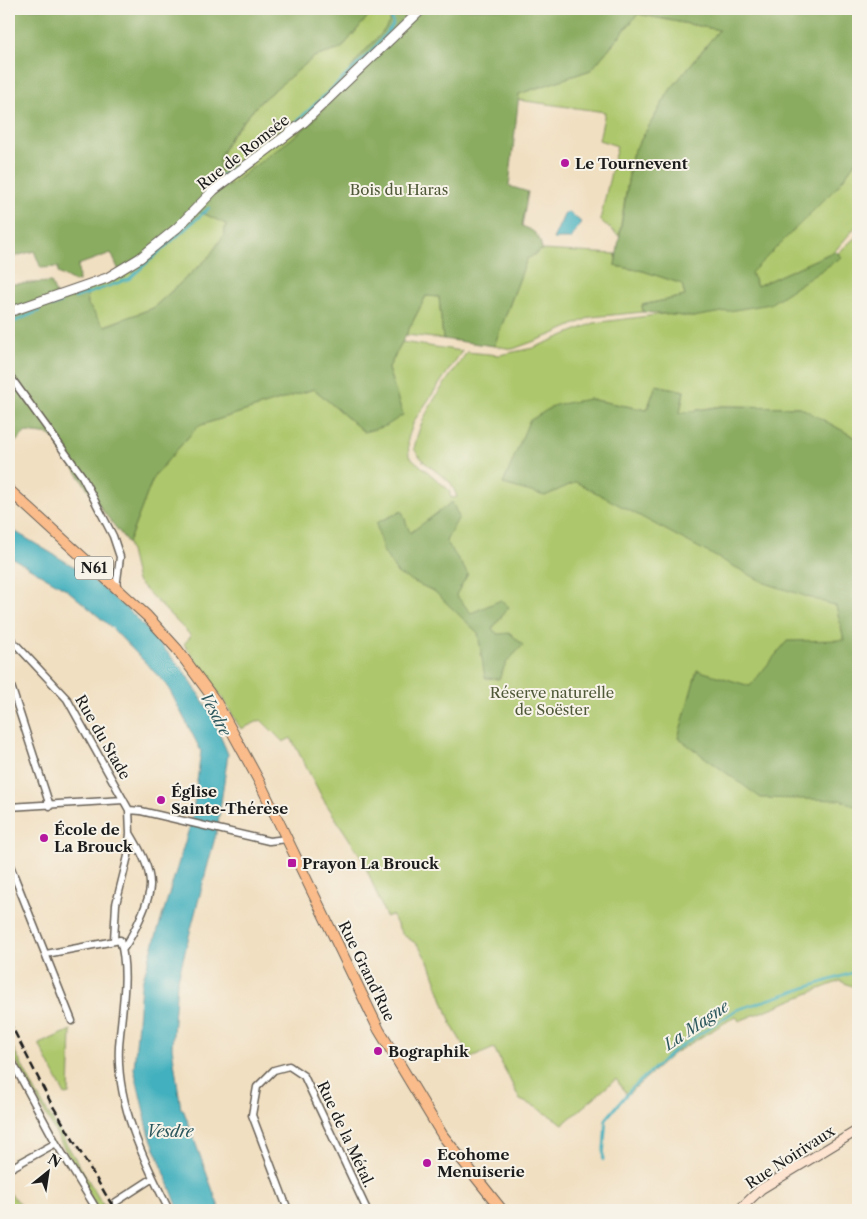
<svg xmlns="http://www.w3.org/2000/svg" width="867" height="1219" font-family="'Libre Caslon Text',serif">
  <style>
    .green { fill: #adc76c; stroke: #647244 }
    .forest { fill: #8aac60; stroke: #53643e }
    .water { fill: #42b0be; stroke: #2f666d }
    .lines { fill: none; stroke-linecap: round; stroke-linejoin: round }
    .stream { stroke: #42b0be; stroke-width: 2.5 }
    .minor-tunnel { stroke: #c6b8a0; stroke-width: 6; stroke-dasharray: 6 3; stroke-linecap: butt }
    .minor-casing { stroke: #676056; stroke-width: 9 }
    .tertiary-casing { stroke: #676056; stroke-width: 11 }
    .secondary-casing { stroke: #676056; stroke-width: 11 }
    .primary-casing { stroke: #676056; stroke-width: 12 }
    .minor { stroke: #fff; stroke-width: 6 }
    .tertiary { stroke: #fff; stroke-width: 9 }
    .secondary { stroke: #fde4d1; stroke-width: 9 }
    .primary { stroke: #fabc8b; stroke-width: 10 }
    .rail { stroke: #1c1c1c; stroke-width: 2.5; stroke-dasharray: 8 4; stroke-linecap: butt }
    .poi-dot { fill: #b5179e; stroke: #f7f3e8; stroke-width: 2 }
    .labels { text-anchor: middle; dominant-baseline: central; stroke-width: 4; stroke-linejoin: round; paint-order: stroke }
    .shield { fill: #f7f3e8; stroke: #5e5c59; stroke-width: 1 }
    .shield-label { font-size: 14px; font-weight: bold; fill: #1c1c1c }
    .street-label { font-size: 15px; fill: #1c1c1c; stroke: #f7f3e8 }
    .poi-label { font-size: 15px; font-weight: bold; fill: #1c1c1c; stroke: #f7f3e8; text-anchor: start }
    .park-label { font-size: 15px; fill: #4f5838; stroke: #f7f3e8 }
    .water-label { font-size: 16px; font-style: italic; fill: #2b575d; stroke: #f7f3e8 }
  </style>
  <rect width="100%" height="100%" fill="#f7f3e8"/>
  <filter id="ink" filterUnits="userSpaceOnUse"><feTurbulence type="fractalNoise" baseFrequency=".02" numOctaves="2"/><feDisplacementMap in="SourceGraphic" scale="10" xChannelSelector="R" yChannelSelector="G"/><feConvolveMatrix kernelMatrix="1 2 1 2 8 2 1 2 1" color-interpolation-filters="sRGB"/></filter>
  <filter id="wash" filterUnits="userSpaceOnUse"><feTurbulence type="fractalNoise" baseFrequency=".0096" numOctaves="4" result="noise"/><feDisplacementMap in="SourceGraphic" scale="20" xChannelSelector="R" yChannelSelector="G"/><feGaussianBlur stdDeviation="1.12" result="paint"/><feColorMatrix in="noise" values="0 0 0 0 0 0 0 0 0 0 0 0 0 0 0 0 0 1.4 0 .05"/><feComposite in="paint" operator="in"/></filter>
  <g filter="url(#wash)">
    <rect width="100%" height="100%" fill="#f1dfc1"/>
    <path class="green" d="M374 9H395C386 36 370 42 355 63 345 76 339 93 328 105 299 138 261 159 228 187L220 172 219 159 231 136 261 101 314 57 341 49Z
      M638 14 719 30 670 90 632 155 619 236 600 220 617 146 599 140 605 112 518 100 519 94 591 70Z
      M858 158V224L835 251 757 286 751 273 838 186Z
      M200 212 226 224 224 235 208 258 153 308 104 326C97 320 95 312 88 305L87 289 122 277 154 255Z
      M858 235V439L799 407 722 406 680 413 684 391 656 385 647 410 589 399 686 453 858 506V982L854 987 840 981 739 1021 736 1016 673 1054 627 1095 616 1079 563 1124 536 1107 520 1100 494 1048 471 1058 452 1026 431 967 418 945 402 934 392 915 386 917 363 860 323 799 291 738 283 742 261 720 241 729 222 698 184 644 191 636 137 581 128 543 154 476 198 426 314 389 364 432 403 415 388 369 402 342 462 351 414 421 408 439 409 456 449 490 451 498 457 497 451 483 424 462 414 449C421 411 446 383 467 352L499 355 533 348 594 323 663 314 693 317 842 257 838 253Z
      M542 250 616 254 615 266 643 271 682 284 685 296 642 305 643 312 591 317 551 335 513 349 494 346 527 259Z
      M426 296 439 297 443 339 406 335Z
      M71 1030 69 1094 65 1095 39 1044Z
      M9 1040 36 1093 106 1210H98L9 1048Z
      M9 1192 20 1204 15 1210H9Z"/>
    <path class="forest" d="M9 9H374L341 49 314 57 261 101 231 135 219 159 220 172 228 187C261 159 299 138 328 105 339 93 345 76 355 63 370 42 386 36 395 9H858V158L838 186 751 273 757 286 835 251 842 257 770 304 693 317 643 312 642 305 685 296 682 284 643 271 615 266 632 155 670 90 719 30 638 14 591 70 519 94 509 186 528 192 522 226C535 231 540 235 542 250L527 259 494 346 443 339 439 297 426 296 388 369 403 415 386 426 364 432 314 389 198 426 154 476 128 543 105 514 51 435 26 432 9 448V280L11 284 51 282 58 299 87 289 88 305C95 312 97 320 105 326L153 308 208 258 224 235 226 224 200 212 154 255 122 277 111 253 78 265 79 281 74 282 58 273V267L41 268 34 251 9 258Z
      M656 385 684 391 680 413 722 406 800 407 858 439V807L840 800 761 798 678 738 697 670 750 686 787 641 844 640 836 606 765 583 576 482 545 496 503 484 529 421 555 405 589 399 647 410Z
      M452 502 459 517 446 541 468 574 456 595 471 613 501 600 509 607 492 629 498 634 510 633 523 645 506 663 499 679 485 678 478 633 435 592 398 574 383 551 376 523 402 511 410 533Z"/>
    <path class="water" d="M569 212 581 222 571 239H553L565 213Z
      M9 528 83 572 134 615 184 671 210 712 228 754 217 830 177 982 172 1047 181 1109H183L220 1210H179L149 1133 134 1069 141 985 192 819 201 751 167 685 111 627 66 589 9 556Z"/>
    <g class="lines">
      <path class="stream" d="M294 124 370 53 393 25 391 13 394 9
        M207 186 277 137
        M75 298 129 279 209 208
        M52 306 60 303
        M9 324 39 311
        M603 1160 606 1119 631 1089 674 1051 736 1010 858 971"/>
    </g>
  </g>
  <g filter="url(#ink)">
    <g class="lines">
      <path class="minor-tunnel" d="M104 1209 116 1202"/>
      <g class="minor-casing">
        <path id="minor" d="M9 375 82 476 113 536 120 557 116 588
          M9 637 67 699 129 810 130 833 128 856 116 904 114 940
          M9 680 50 806
          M9 807 124 800
          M129 810 141 811 269 841 287 839
          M9 863 72 1021
          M123 949C132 937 151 900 150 884 150 867 139 848 130 833
          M46 954 120 940C130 974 121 1013 119 1047 116 1104 144 1161 169 1210
          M9 1056 56 1143 97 1210
          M9 1169 56 1143
          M116 1202 153 1178
          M102 1210 104 1209
          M288 1210 252 1115 257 1087 274 1070 289 1066 304 1076 367 1210"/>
      </g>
      <g class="tertiary-casing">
        <path id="tertiary" d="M9 312 107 278 140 258 177 228 214 190 304 122 422 9"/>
      </g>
      <g class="secondary-casing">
        <path id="secondary" d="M739 1210 761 1189 858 1130"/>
      </g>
      <g class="primary-casing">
        <path id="primary" d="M9 490 147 616 177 649 216 702 259 781 379 1030 443 1136 502 1210"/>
      </g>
      <use href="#minor" class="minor"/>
      <use href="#tertiary" class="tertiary"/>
      <use href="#secondary" class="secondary"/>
      <use href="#primary" class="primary"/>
      <path class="rail" d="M9 1021 51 1103 115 1210"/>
    </g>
  </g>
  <g class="poi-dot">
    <circle cx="565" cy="163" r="5"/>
    <circle cx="161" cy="800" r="5"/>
    <circle cx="44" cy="838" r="5"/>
    <rect x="287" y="858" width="10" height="10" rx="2.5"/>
    <circle cx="378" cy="1051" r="5"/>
    <circle cx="427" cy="1163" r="5"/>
  </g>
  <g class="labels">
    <rect class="shield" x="75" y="556.5" width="38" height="23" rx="4"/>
    <g class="shield-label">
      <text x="94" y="568">N61</text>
    </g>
    <g class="street-label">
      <text transform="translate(243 152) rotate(-38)">Rue de Romsée</text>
      <text transform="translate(103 737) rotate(60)">Rue du Stade</text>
      <text transform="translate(367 971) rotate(64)">Rue Grand'Rue</text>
      <text transform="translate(346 1134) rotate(65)">Rue de la Métal.</text>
      <text transform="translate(790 1157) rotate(-33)">Rue Noirivaux</text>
    </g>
    <g class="poi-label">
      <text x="575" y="163">Le Tournevent</text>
      <text x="171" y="791">Église<tspan x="171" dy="17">Sainte-Thérèse</tspan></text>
      <text x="54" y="829">École de<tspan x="54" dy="17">La Brouck</tspan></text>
      <text x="302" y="863">Prayon La Brouck</text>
      <text x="388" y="1051">Bographik</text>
      <text x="437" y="1154">Ecohome<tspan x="437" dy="17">Menuiserie</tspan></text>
    </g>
    <g class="park-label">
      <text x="399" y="189">Bois du Haras</text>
      <text x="552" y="692">Réserve naturelle<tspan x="552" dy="17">de Soëster</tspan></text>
    </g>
    <g class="water-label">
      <text transform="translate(216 714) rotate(62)">Vesdre</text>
      <text transform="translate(696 1025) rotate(-34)">La Magne</text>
      <text x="170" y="1131">Vesdre</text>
    </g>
  </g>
  <rect width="867" height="1219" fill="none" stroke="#f7f3e8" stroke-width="30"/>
  <g transform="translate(48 1172) rotate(30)" stroke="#f7f3e8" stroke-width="4" paint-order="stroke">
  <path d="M0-4L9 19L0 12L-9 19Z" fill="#1c1c1c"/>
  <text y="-8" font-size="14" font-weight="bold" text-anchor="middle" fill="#1c1c1c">N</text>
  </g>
</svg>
